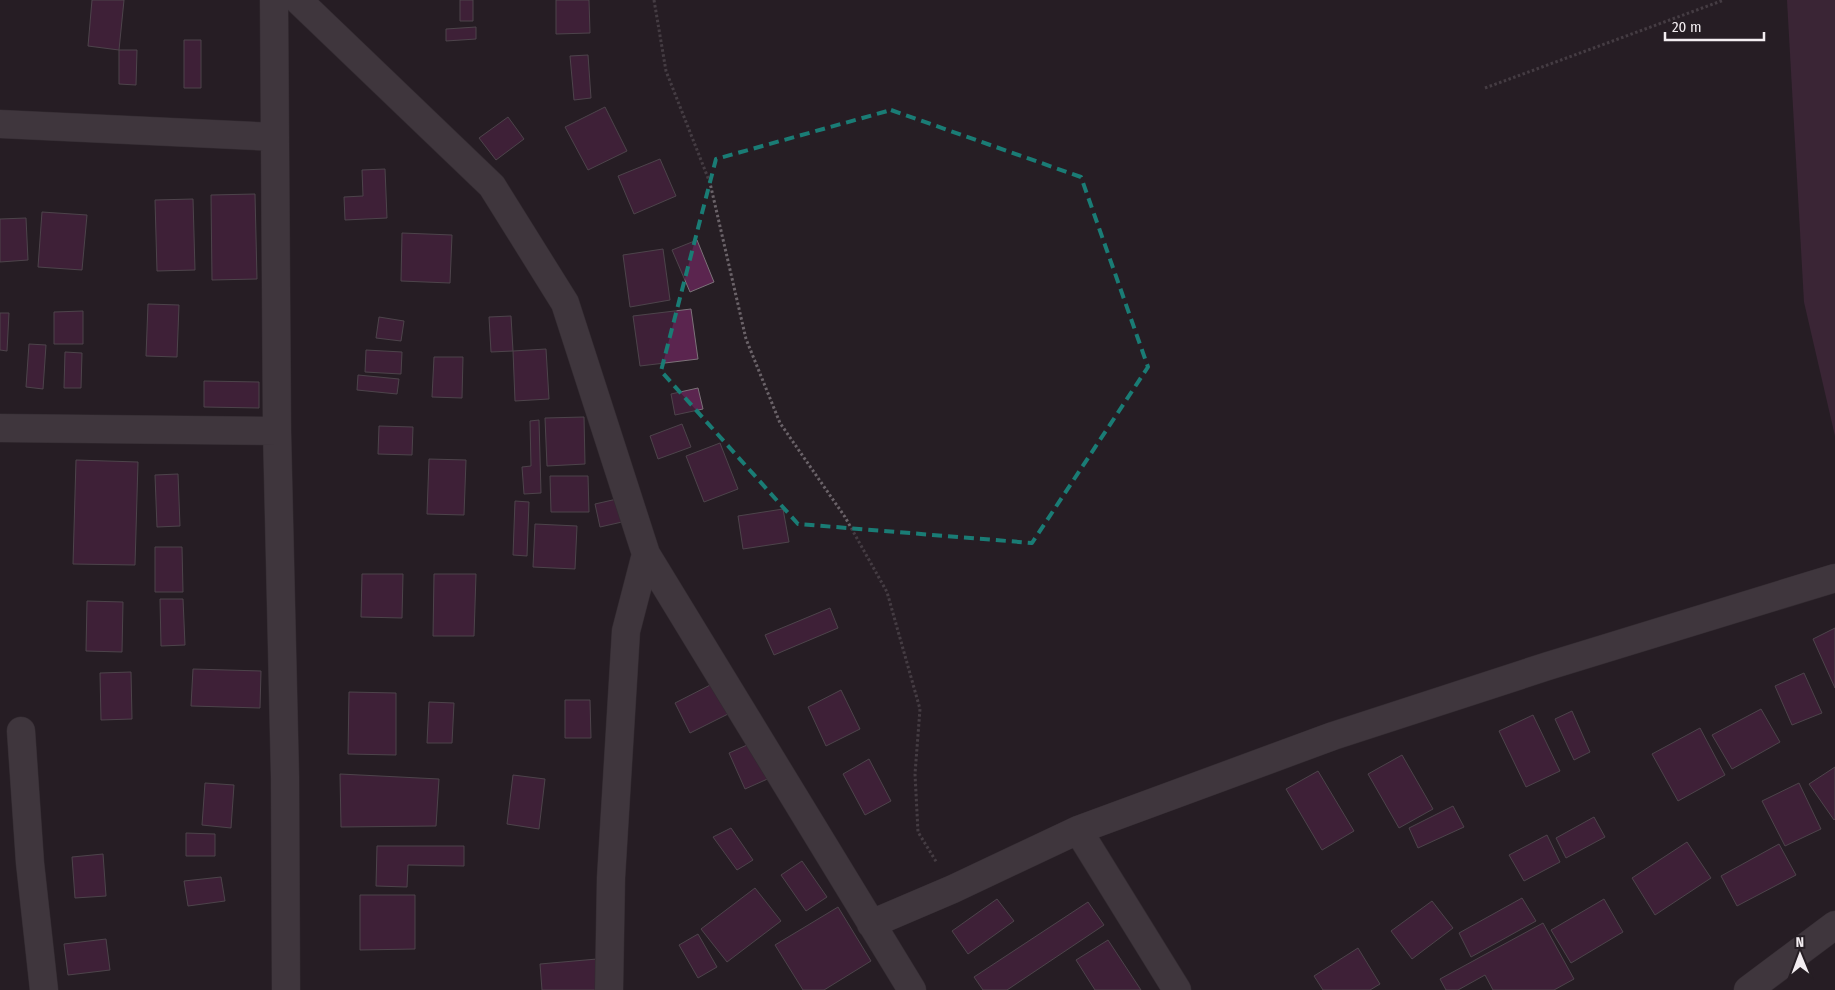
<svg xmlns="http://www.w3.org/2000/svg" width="1835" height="990" font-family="'Fira Sans Condensed',sans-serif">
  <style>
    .green { fill: #532f4a }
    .building { fill: #5b254f; stroke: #7c7279 }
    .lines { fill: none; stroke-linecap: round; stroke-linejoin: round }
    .street-casing { stroke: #413a3f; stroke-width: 29 }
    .path { stroke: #6b6369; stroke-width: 3; stroke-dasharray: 2.5 2.5; stroke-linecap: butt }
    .street { stroke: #5d545b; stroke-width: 28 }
    .marked { fill: none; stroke: #1a7c75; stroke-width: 4; stroke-dasharray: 10 6; stroke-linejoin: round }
  </style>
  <rect width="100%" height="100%" fill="#261e24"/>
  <path class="green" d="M1787 0H1835V436L1804 302Z"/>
  <path class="building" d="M92 0H124L119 50 88 46Z
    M460 0H473V21H460Z
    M556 0H589L590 33 556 34Z
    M476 27V39L446 41V29Z
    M184 40H201V88H184Z
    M119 50H137L136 85 119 84Z
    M588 55 591 98 574 100 570 56Z
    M605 107 627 151 588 170 565 127Z
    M508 117 524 139 496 160 479 138Z
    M660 159 676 196 634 214 618 176Z
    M385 169 387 218 345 220 344 197 363 196 362 170Z
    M255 194 257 279 212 280 211 195Z
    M193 199 195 270 157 271 155 200Z
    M42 212 87 215 82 270 38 267Z
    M26 218 28 260 0 262V219Z
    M402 233 452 235 450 283 401 281Z
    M697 240 714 282 690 292 672 250Z
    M663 249 670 300 630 307 623 255Z
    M148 304 179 305 177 357 146 356Z
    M691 309 698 359 640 366 633 316Z
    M83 311V344H54V312Z
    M0 313H9L7 351 0 350Z
    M511 316 513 351 491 352 489 317Z
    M379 317 404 321 401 341 376 338Z
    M29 344 46 345 43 389 26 387Z
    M546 349 549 399 515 401 513 351Z
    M366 350 402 352 401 374 365 372Z
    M65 352 82 353 81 388H64Z
    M434 357H463L462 398 432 397Z
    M358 375 399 379 397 394 357 390Z
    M204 381 259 382V408L204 407Z
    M698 388 703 409 675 415 671 394Z
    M584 417 585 464 547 466 545 418Z
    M539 420 541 493 524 494 522 467 531 466 530 421Z
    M682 424 691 447 658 459 650 436Z
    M379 426 413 427 412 455 378 454Z
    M720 443 738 489 704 502 686 456Z
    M429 459 466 460 464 515 427 514Z
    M76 460 138 462 135 565 73 564Z
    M178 474 180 526 157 527 155 475Z
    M550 476H588L589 512H551Z
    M617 499 622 522 600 527 595 504Z
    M515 501 529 502 527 556 513 555Z
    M783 509 789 542 743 549 738 516Z
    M535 524 577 526 575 569 533 567Z
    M155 547H182L183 592H155Z
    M362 574H403L402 618 361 617Z
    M434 574H476L474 636H433Z
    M160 599H183L185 645 161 646Z
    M87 601 123 602 122 652 86 651Z
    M830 608 838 628 774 655 765 635Z
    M1835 628V688L1813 639Z
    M193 669 261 671 260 708 191 706Z
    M131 672 132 719 101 720 100 673Z
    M1804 673 1822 713 1792 725 1775 686Z
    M720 680 736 710 690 733 675 703Z
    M841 690 860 729 826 746 808 707Z
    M349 692 396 693V755L348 754Z
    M565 700H590L591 738H565Z
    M429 702 454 703 452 743H427Z
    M1761 709 1780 742 1732 769 1712 735Z
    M1572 711 1590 752 1574 760 1555 719Z
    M1533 715 1560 771 1526 787 1499 731Z
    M1700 728 1725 775 1678 801 1652 754Z
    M756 741 772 777 745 789 729 753Z
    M1402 755 1433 809 1399 828 1368 774Z
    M869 759 891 801 865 815 843 774Z
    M1835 767V819L1834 820 1809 784Z
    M1318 771 1354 831 1322 850 1286 789Z
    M340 774 439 779 436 826 341 827Z
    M513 775 545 779 539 829 507 824Z
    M205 783 234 785 231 828 202 825Z
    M1799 783 1821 829 1785 846 1762 801Z
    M1453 806 1464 827 1418 848 1409 828Z
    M1594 817 1605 837 1566 858 1556 838Z
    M731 828 753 860 737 870 713 837Z
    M186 833 215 834V856H186Z
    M1547 835 1560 862 1524 881 1509 855Z
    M1687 842 1711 878 1655 915 1632 878Z
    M1779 844 1796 875 1737 906 1721 876Z
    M377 846H464V866L408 865 407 887 376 886Z
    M103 854 106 896 75 898 72 857Z
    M802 861 827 897 806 911 781 875Z
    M221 877 225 901 188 906 184 881Z
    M755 888 781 921 727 962 701 929Z
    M360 895H415V949L360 950Z
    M1522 898 1536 921 1471 957 1459 933Z
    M997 899 1014 921 968 954 952 931Z
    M1604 899 1623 932 1571 963 1551 930Z
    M1432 901 1453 928 1412 959 1391 931Z
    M1088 902 1104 925 1007 990H983L974 977Z
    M838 907 871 961 824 990H803L775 945Z
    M1543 923 1574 979 1554 990H1493L1485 975 1458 990H1446L1440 979Z
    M698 934 717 967 698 978 679 945Z
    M106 939 110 970 68 975 64 944Z
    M1108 940 1141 990H1095L1076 960Z
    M1358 948 1380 984 1370 990H1323L1314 976Z
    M597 959 599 990H542L540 964Z"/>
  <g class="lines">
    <g class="street-casing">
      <path id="street" d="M274 0 277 431 285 777 286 990
        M298 0 492 186 565 303 646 554 912 990
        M0 124 275 137
        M0 428 277 431
        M21 731 30 863 44 990
        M1078 830 1177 990
        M871 924 953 889 1078 830 1333 736 1548 666 1835 578
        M609 990 611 878 626 631 646 554
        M1748 990 1835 925"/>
    </g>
    <path class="path" d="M654 0 666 71 710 183 746 339 780 423 845 517 887 592 920 709 915 774 918 832 937 863
      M1485 88 1724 0"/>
    <use href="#street" class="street"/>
  </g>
  <path d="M0 0H1835V990H0ZM891 110 1081 177 1148 367 1032 543 798 524 661 371 716 159Z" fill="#261e24" fill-opacity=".55" fill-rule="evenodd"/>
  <path class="marked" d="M891 110 1081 177 1148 367 1032 543 798 524 661 371 716 159Z"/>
  <g transform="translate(1800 955) rotate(359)" stroke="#261e24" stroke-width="4" paint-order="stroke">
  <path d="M0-4L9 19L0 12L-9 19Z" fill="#f3edf1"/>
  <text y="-8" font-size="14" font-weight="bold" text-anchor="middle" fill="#f3edf1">N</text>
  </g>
  <path d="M1665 32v8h99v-8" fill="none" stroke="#f3edf1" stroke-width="2.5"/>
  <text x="1672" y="32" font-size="15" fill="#f3edf1" stroke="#261e24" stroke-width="4" paint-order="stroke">20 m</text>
</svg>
